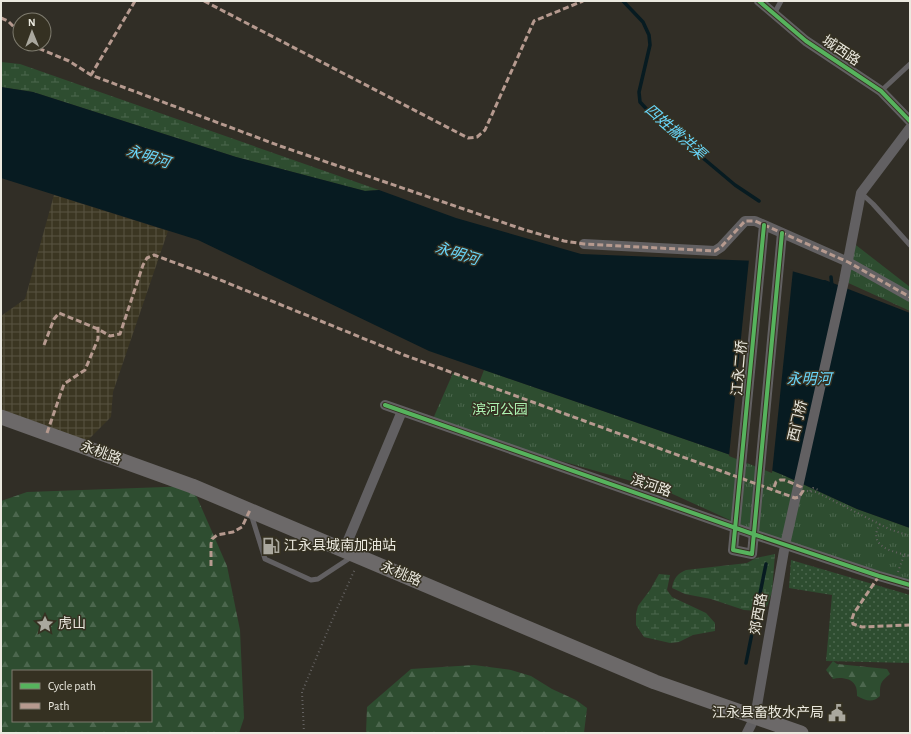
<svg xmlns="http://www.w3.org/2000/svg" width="911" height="734" font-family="'Alegreya Sans','Noto Sans SC',sans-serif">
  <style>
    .industrial { fill: url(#industrial-grid) }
    .grass { fill: url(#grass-dots) }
    .forest { fill: url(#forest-firs); fill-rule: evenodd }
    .wetland { fill: url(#wetland-marsh) }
    .park { fill: url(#park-tufts) }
    .water { fill: #071b21 }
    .pier { fill: #312e26 }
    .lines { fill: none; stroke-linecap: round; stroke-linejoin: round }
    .stream { stroke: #071b21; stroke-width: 3.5 }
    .path { stroke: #646261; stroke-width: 2; stroke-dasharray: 1 3; stroke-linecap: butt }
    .service { stroke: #626062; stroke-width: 5 }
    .minor { stroke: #626062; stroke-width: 10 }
    .primary { stroke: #6c6969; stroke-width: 15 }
    .quiet { stroke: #b69a8f; stroke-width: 3; stroke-dasharray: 6 3; stroke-linecap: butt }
    .cycleway-casing { stroke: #353122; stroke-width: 6 }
    .cycleway { stroke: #56b35d; stroke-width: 4 }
    .labels { text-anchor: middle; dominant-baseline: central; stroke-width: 3; stroke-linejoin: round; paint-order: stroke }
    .street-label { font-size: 14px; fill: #ebe9df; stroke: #353122 }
    .park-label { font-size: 14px; fill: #abf1b0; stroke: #353122 }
    .poi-label { font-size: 14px; fill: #ebe9df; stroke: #353122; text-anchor: start }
    .water-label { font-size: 15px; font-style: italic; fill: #69d7fb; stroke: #353122 }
  </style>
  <defs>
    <pattern id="industrial-grid" width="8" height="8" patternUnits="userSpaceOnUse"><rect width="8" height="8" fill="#3b3622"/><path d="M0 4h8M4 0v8" fill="none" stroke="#585342"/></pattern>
    <pattern id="grass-dots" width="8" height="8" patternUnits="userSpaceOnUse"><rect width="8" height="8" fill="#2e4d30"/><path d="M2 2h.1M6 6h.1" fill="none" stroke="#4c674e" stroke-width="1.8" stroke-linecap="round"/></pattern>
    <pattern id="forest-firs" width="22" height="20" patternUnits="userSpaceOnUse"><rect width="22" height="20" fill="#2e4d30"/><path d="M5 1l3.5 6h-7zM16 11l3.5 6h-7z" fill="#4c674e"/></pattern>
    <pattern id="wetland-marsh" width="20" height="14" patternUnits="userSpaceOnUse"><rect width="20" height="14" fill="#2e4d30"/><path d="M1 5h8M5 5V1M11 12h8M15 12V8" fill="none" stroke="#4c674e"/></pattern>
    <pattern id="park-tufts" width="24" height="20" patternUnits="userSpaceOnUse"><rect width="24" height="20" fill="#2e4d30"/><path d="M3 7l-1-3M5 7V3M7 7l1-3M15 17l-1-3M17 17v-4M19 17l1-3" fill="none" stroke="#4c674e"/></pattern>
  </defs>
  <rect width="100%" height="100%" fill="#312e26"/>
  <path class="industrial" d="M54 195 168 231 113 392 111 417 82 446 1 416V316L25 299Z"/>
  <path class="grass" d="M791 560 910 595V663L826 661 832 595 789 588Z"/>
  <path class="forest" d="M192 486 227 566 240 630 244 718 239 733H1V501L27 492ZM13 671H151V721H13Z
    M833 661 837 664 887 669 890 674C880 682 880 684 880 696 873 703 866 701 857 696 857 693 857 688 855 685 851 678 840 677 833 679L826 670Z
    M474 665 511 670 531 676 552 689 576 700 587 708 584 733H366L367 707 411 669Z"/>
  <path class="wetland" d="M1 62 20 64 379 190 365 191 236 157 33 92 1 87Z
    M775 554 772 592 767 606 758 611 744 610 711 599 685 594 672 588C674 578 677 574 686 570L747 563 756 558Z
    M659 574 670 575 667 590 672 597 706 613 715 623V631L693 635 679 642 670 643 644 637 636 625V614L638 606 650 590Z"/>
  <path class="park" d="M852 242 910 287V311L844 281Z
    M484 370 748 461 783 475 857 509 910 528V585L785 545 666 491 471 435 432 421 453 373 479 383Z"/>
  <path class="water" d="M1 87 33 92 236 157 365 191 379 190 456 218 581 254 757 261 823 280H825L910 313V528L857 509 783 475 748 461 429 351 198 240 1 178Z"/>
  <path class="pier" d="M749 259H757L793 270 772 473 729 456Z"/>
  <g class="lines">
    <path class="stream" d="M623 1 643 22 649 35 650 45 639 92 640 102 653 116 735 185 759 201
      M831 277 832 287
      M746 663 766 564"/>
    <path class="path" d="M807 491 816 492 889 529 910 536
      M810 491 813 488 819 490
      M880 524C866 547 894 552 910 556
      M898 572 904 555
      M304 733 302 692 336 611 355 569"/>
    <path class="service" d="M774 14 781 1
      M881 91 910 64
      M861 193 873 204 910 245
      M251 514 265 559 311 580 318 579 353 556"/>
    <path class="minor" d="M759 1 806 41 881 91 910 121
      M764 225 733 550 752 554 782 233
      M584 244 715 251 721 247 745 221H755L848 262 910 297
      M385 405 753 534 879 576 910 585
      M344 550 402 411
      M747 733 755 717 785 545 844 281 861 193 910 128"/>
    <path class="primary" d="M1 417 192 486 655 682 801 733"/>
    <path class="quiet" d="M135 1 91 75 280 146 525 230 564 241 584 244 715 251 721 247 745 221H755L848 262 910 297
      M204 1 468 138 477 137 485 130 534 21 583 1
      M1 18 8 21 20 33
      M31 44 33 46 69 61 91 75
      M44 345 54 319 59 313 98 329 110 336 120 334 143 265 147 258 154 255 208 275 404 355 795 498 799 497 803 491 801 487 785 480H780L776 482 773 490
      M47 433 64 384 85 370 98 339V326
      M211 566V544L212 539 217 535 233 532 242 527 250 510
      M879 576 854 613 852 619 853 624 862 627 910 625"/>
    <g class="cycleway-casing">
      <path id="cycleway" d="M759 1 806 41 881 91 910 121
        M764 225 733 550 752 554 782 233
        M385 405 753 534 879 576 910 585"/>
    </g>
    <use href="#cycleway" class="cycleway"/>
  </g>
  <defs>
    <g id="fuel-bare" transform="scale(1.38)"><path d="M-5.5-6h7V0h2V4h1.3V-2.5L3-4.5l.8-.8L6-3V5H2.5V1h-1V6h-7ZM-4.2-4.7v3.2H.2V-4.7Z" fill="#aaa89e" stroke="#353122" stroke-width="2.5" paint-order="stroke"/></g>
    <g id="sight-bare" transform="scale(1.38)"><path d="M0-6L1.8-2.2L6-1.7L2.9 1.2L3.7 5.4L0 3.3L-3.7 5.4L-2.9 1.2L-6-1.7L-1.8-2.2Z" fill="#aaa89e" stroke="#353122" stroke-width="2.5" paint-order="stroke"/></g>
    <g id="civic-bare" transform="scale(1.38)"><path d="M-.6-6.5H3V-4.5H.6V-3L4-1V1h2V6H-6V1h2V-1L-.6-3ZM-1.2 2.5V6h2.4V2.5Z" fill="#aaa89e" stroke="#353122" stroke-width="2.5" paint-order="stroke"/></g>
  </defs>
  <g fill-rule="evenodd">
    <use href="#fuel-bare" x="271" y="546"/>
    <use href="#sight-bare" x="45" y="624"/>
    <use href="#civic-bare" x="837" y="713"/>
  </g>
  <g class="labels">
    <g class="street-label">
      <text transform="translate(841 51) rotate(34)">城西路</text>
      <text transform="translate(740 368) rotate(-85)">江永二桥</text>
      <text transform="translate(798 421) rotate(-77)">西门桥</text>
      <text transform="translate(101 453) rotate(20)">永桃路</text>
      <text transform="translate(651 486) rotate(19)">滨河路</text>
      <text transform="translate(401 574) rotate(23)">永桃路</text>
      <text transform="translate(759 614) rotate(-80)">郊西路</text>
    </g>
    <g class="park-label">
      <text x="500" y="410">滨河公园</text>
    </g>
    <g class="poi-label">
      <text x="284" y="546">江永县城南加油站</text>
      <text x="58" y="624">虎山</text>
      <text x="824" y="713" text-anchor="end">江永县畜牧水产局</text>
    </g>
    <g class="water-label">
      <text transform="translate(675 132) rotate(41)">四姓撇洪渠</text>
      <text transform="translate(148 157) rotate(17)">永明河</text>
      <text transform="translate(457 254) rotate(17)">永明河</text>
      <text x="809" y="379">永明河</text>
    </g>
  </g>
  <rect width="911" height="734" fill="none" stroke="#ebe9df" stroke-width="4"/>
  <rect x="12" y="670" width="140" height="52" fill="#353122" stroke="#7e7b6e"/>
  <rect x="20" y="683" width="20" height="6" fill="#56b35d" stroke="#7e7b6e"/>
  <text x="48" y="690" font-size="12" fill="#ebe9df">Cycle path</text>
  <rect x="20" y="703" width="20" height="6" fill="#b69a8f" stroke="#7e7b6e"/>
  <text x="48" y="710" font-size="12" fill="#ebe9df">Path</text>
  <g transform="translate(32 32) rotate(359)"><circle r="19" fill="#353122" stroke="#7e7b6e"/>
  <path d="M0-3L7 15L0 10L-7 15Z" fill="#aaa89e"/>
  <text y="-6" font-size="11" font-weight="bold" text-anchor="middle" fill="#ebe9df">N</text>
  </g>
</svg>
